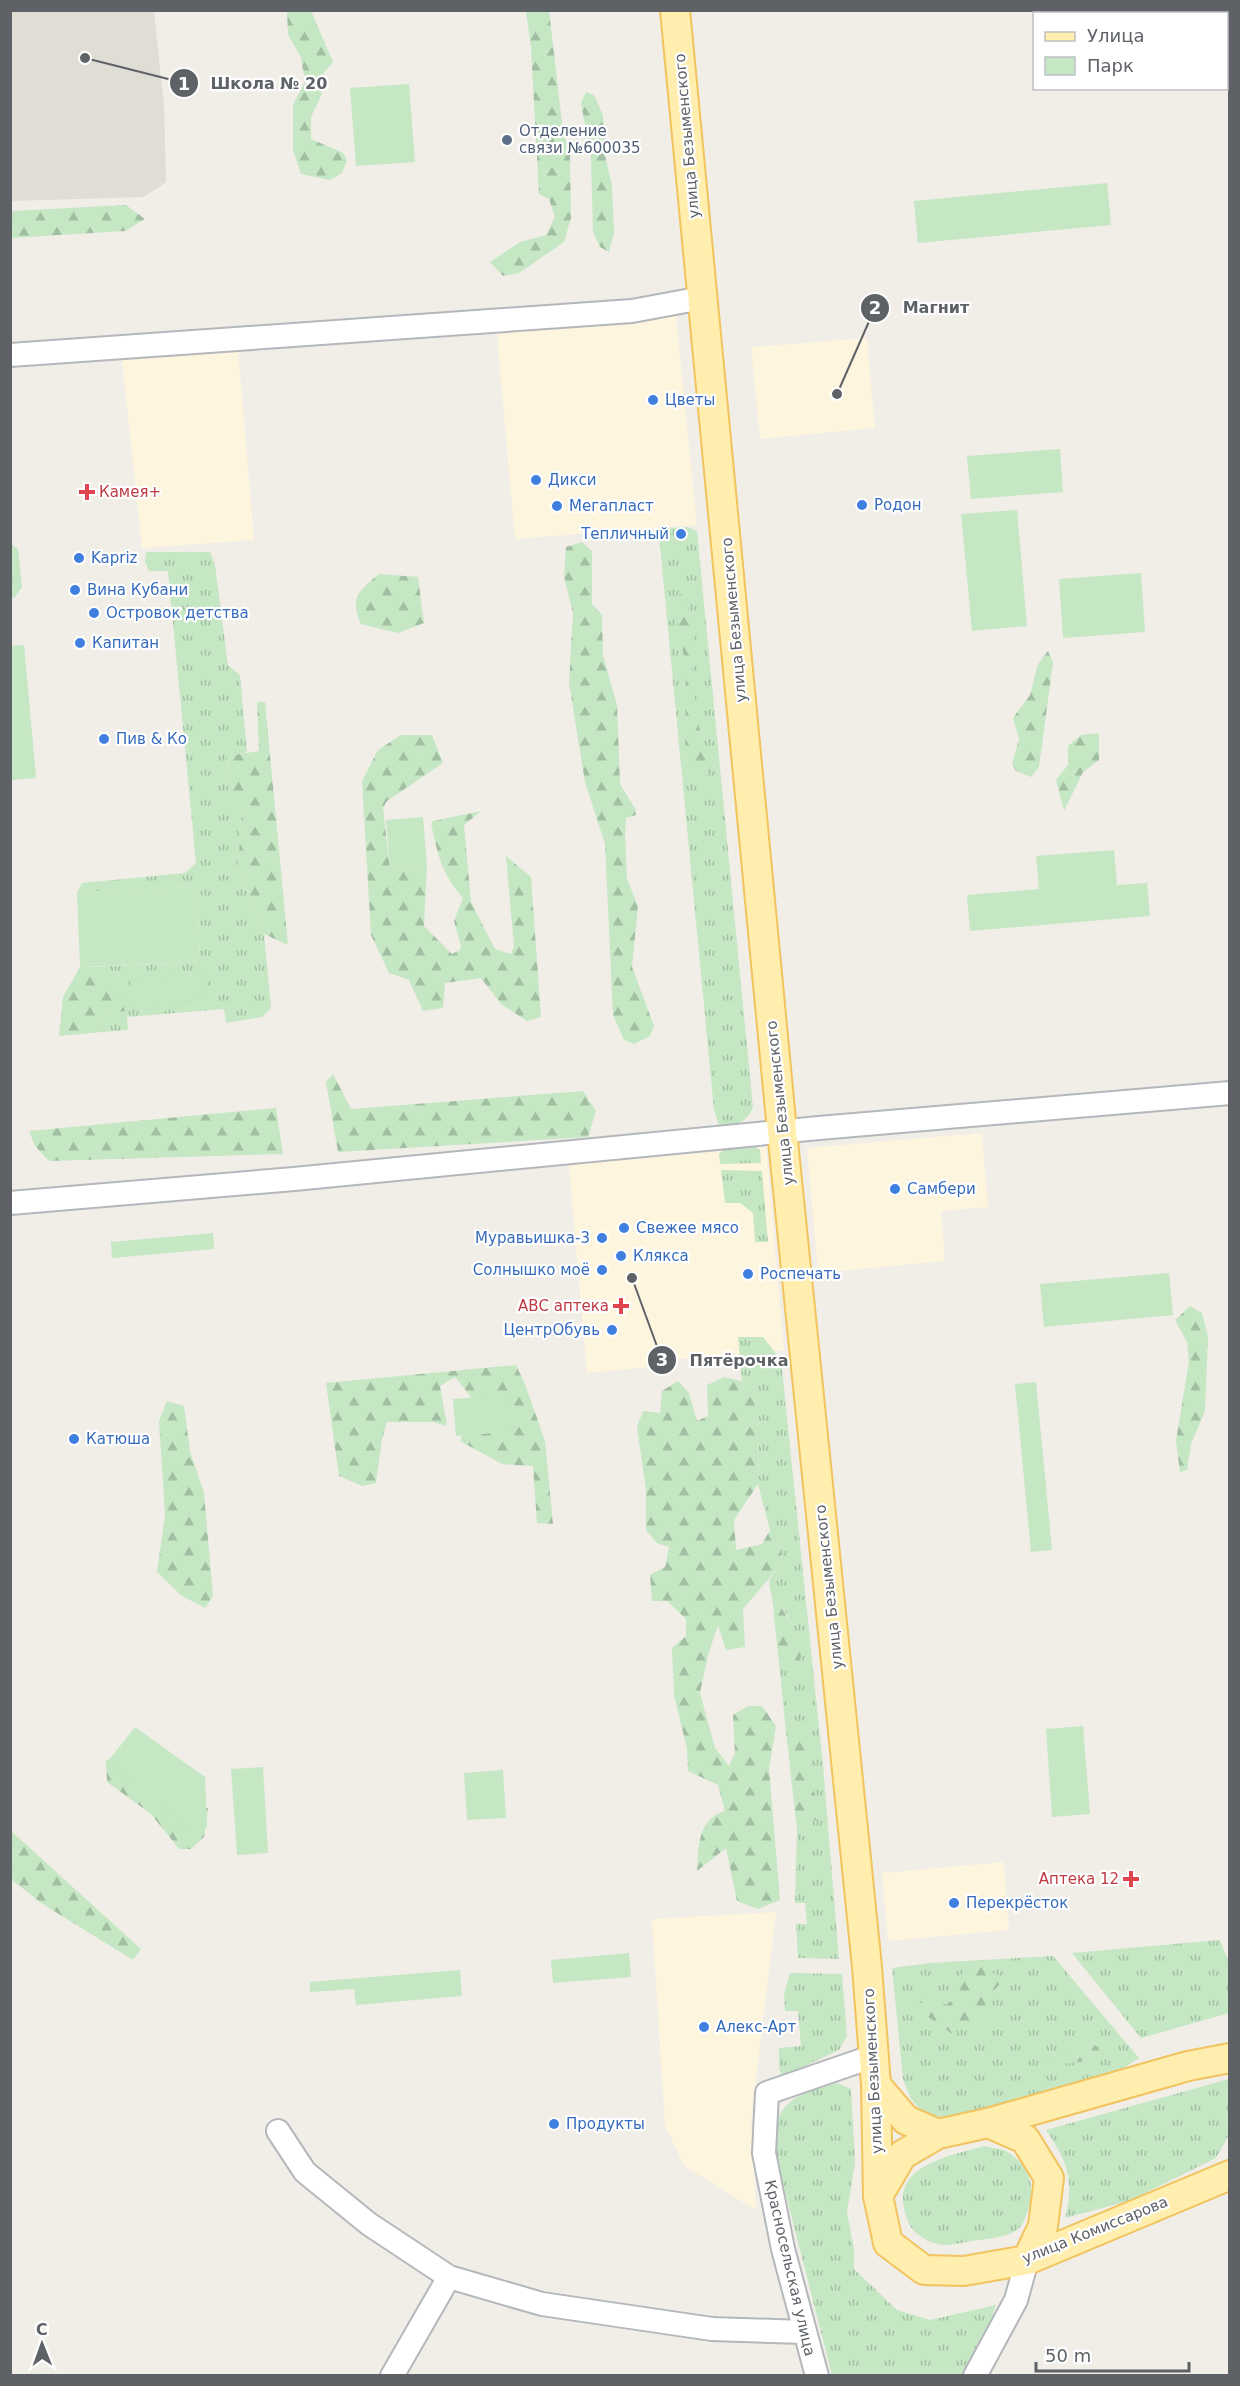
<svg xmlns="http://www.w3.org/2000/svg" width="1240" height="2386" font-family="'DejaVu Sans',sans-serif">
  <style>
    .commercial { fill: #fef5de }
    .education { fill: #e0ddd5 }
    .grass { fill: url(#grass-tufts) }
    .forest { fill: url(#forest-firs) }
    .green { fill: #c5e7c4 }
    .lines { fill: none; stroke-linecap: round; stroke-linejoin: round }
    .minor-casing { stroke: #b4b7bb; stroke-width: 26 }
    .major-casing { stroke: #f2c35e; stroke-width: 32 }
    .minor { stroke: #fff; stroke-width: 22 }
    .major { stroke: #ffeead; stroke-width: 28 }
    .service-dot { fill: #5c6f8a; stroke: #fff; stroke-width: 2 }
    .shop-dot { fill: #3f7fe0; stroke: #fff; stroke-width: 2 }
    .health-dot { fill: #e0444e; stroke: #fff; stroke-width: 2 }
    .labels { text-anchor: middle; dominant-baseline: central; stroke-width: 4.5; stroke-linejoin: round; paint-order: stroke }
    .service-label { font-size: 15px; fill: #4e5e75; stroke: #fff; text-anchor: start }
    .street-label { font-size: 15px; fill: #5e6267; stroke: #fff }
    .shop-label { font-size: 15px; fill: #366cbe; stroke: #fff; text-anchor: start }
    .health-label { font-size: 15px; fill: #be3a42; stroke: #fff; text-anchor: end }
    .leader { fill: none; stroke: #5e6267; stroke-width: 2 }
    .callout-dot { fill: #5e6267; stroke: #fff; stroke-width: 2 }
    .mark-label { font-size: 18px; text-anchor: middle; font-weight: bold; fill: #fff }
    .callout-label { font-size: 16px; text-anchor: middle; font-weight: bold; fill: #5e6267; stroke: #fff; stroke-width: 4.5; stroke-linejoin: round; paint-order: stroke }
  </style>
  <defs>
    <pattern id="grass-tufts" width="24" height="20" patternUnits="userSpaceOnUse" patternTransform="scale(1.5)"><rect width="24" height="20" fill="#c5e7c4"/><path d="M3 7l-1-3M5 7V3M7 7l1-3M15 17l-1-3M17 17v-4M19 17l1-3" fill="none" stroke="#a3bfa3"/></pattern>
    <pattern id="forest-firs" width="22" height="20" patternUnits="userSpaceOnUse" patternTransform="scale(1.5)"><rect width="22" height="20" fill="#c5e7c4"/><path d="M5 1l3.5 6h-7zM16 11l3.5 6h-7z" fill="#a3bfa3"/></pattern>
  </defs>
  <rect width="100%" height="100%" fill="#f0eee7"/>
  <path class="commercial" d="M676 316 697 525 515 539 498 347V326Z
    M867 338 875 428 760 439 751 347Z
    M238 349 254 540 142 548 122 359Z
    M982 1133 988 1207 941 1211 945 1261 818 1273 807 1148Z
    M766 1147 784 1350 668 1360 651 1367 587 1373 569 1165Z
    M1004 1862 1009 1930 888 1941 882 1873Z
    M776 1912 751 2122 756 2210 684 2166 665 2125 652 1919Z"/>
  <path class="education" d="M10 11H154L164 106 166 182 144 197 11 201Z"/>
  <path class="grass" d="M688 527 697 531 753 1108C746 1123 735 1125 719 1126L714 1110 659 535 668 528Z
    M10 544 18 549 22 587 14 598H11Z
    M146 552H210L215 565 228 665 240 675 247 752 227 757 229 793 242 812 238 866 264 934 271 1008 262 1017 226 1023 224 1009 127 1017 128 1030 102 1032 104 1013 126 1010 101 976 90 967 200 962 197 887 77 892 82 883 185 873 196 863 168 571H149L145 561Z
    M752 1145 760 1150 761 1163 720 1164 719 1154 726 1148Z
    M721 1170 762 1171 768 1242H755L753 1213 740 1203H725Z
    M738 1337H763L781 1360 823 1766 839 1959 798 1958 796 1924H807L805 1903H795L797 1830 816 1820 797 1720 785 1722 779 1663 793 1669 798 1637 783 1608 773 1606 769 1580 781 1564 782 1536 770 1530 758 1484 759 1433 757 1386 742 1381Z
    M1220 1940 1229 1963V2013L1141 2038 1072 1953Z
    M1053 1956 1139 2058 1110 2077 964 2116 934 2117 921 2111 910 2097 903 2079 892 1968 930 1963Z
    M790 1973 842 1974 847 2036 839 2050 788 2074H781L779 2067V2048L801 2046 798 2011H785L784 1994Z
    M1229 2079V2135L1216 2158 1129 2201 1065 2218C1075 2180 1067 2161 1046 2130Z
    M838 2083 851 2089 855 2163 847 2212 854 2250V2269L897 2310 930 2320 996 2305 990 2324 962 2376 832 2375 775 2152C775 2144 774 2135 775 2128 780 2098 813 2088 838 2083Z
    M984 2146C991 2148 1000 2148 1006 2151 1029 2164 1038 2190 1027 2213 1025 2217 1024 2223 1021 2226 1011 2238 985 2239 970 2241 957 2244 946 2247 934 2243 917 2236 909 2230 905 2212 891 2165 951 2156 984 2146Z"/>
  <path class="forest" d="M287 11H311L333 62 317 81 322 94 311 117V139L343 153 347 160 342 173 330 180 301 174 293 150V105L305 82 301 57 288 35Z
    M526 11H549L563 131 570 153 571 218 564 242 519 273 503 276 490 262 520 242 546 235 555 217 549 199 539 194 531 48Z
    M586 92 594 95 603 115 606 160 612 185 614 232 609 252 600 247 593 232 591 159 581 103Z
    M126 205 145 219 125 231 11 238V211Z
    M582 542 592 551V604L602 615 603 656 617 705 620 784 636 810V815L626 818 625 834 627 879 638 906 632 967 654 1026 650 1036 634 1044 624 1040 613 1015 605 844 585 782 569 683 573 613 564 577 566 547Z
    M379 574 418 577 424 623 398 633 361 624C349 597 359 591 379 574Z
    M679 592 687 603 695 635 692 670 697 719 707 755V775L690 774 685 764 686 664 672 605Z
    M1048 651 1053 662 1039 767 1031 777 1016 771 1012 764 1019 739 1013 718 1030 695 1038 664Z
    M257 702H265L288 945 264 934 238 866 242 812 229 794 227 756 259 751Z
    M1099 733V760L1083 772 1064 811 1056 780 1068 765V746L1081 735Z
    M401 735H432L443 763 387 801 383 808 390 869 427 866 424 926 452 954 460 950 461 946 454 921 463 898C440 871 439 857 431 824L433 821 481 811 464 825 471 902 495 949 511 954 514 946 506 856 531 877 541 1017 527 1021 501 1004 481 978 445 983 443 1008 423 1011 409 980 389 973 371 935 362 781 378 750Z
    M80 967H90L115 984 126 1011 104 1013 102 1032 59 1036 63 997Z
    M333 1074 351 1109 583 1091 596 1111 588 1137 338 1152 326 1082Z
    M276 1108 283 1154 49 1161 35 1146 29 1131Z
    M1190 1306 1202 1313 1208 1337 1205 1411 1191 1444 1187 1470 1180 1472 1176 1441 1189 1361 1187 1342 1175 1320Z
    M516 1365 525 1384 545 1441 553 1524 537 1523 533 1466 502 1464 460 1441 474 1401 455 1377 440 1386 447 1426 433 1422H387L382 1439 376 1483 362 1486 339 1476 326 1383Z
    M724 1377 757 1385 759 1433 758 1484 734 1520 736 1550 762 1544 770 1530 782 1535 781 1564 743 1609 745 1647 726 1650 718 1625 708 1655 700 1693 715 1748 729 1766 735 1753 733 1715 748 1706H762L776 1726 769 1769 780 1900 758 1909 737 1901 726 1848 697 1871C699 1847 697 1819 725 1811L718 1785 688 1771 687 1749 674 1695 672 1648 686 1636V1619L667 1601H652L650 1575 665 1567 669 1547 657 1543 646 1530V1490L637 1427 643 1411 660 1413 662 1391 678 1381 689 1393 697 1421 708 1416 707 1385Z
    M167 1401 184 1406 190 1451 204 1493 213 1596 205 1608 182 1596 157 1572 165 1515 159 1421Z
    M773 1606 782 1608 798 1637 801 1657 793 1670 779 1663Z
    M797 1720 809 1727 816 1820 797 1830 785 1722Z
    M119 1752 194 1809 208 1808 204 1837 191 1849H179L151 1814 107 1782 106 1761Z
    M11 1831 141 1949 133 1960 41 1903 11 1879Z
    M976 1965 1005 1979 993 1991 984 2021 962 2022 952 2034 917 2009 928 1995 946 2005 959 1994 961 1974Z
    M1083 2039 1098 2047 1102 2059 1054 2065 1046 2055 1072 2050Z"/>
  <path class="green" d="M409 84 415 162 356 166 350 88Z
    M1107 183 1111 225 918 243 914 201Z
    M1060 449 1063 492 971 499 967 456Z
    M1017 510 1027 626 972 631 961 514Z
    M1141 573 1145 632 1063 638 1059 579Z
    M24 645 36 778 11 780V646Z
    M423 817 427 866 390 869 386 820Z
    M1114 850 1117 885 1147 883 1150 916 970 931 967 895 1039 889 1036 856Z
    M197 887 200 962 80 967 77 892Z
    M206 973 208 999 132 1005 130 979Z
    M213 1233 214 1249 112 1258 111 1242Z
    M1169 1273 1173 1315 1044 1327 1040 1284Z
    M1036 1382 1052 1550 1031 1552 1015 1384Z
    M507 1395 510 1432 456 1436 453 1399Z
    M1083 1726 1090 1814 1052 1817 1046 1729Z
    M135 1727 205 1777 207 1827 188 1829 109 1760Z
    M263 1767 268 1853 237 1855 231 1769Z
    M503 1770 506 1818 467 1820 464 1773Z
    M629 1953 631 1977 553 1983 551 1960Z
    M460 1970 462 1996 356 2005 354 1989 310 1992V1982Z"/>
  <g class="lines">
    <g class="minor-casing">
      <path id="minor" d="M10 355 632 311 702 298
        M10 1203 294 1179 819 1128 1230 1093
        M278 2131 305 2172 369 2224 449 2277
        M392 2376 449 2277 542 2304 712 2329 804 2332
        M817 2376 783 2249 764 2153 767 2093 874 2056
        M975 2376 1016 2300 1027 2260"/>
    </g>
    <g class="major-casing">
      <path id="major" d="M675 10 782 1131 867 1967 876 2085 878 2196 888 2243 924 2270 964 2271 1027 2260 1230 2175
        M876 2085 906 2120 938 2134
        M988 2123 1025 2139 1049 2178 1043 2226 1027 2260
        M878 2196 902 2155 938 2134 988 2123 1188 2066 1230 2058"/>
    </g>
    <use href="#minor" class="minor"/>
    <use href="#major" class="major"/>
  </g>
  <circle class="service-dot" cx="507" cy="140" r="6"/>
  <g class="shop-dot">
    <circle cx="653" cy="400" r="6"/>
    <circle cx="536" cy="480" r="6"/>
    <circle cx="862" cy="505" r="6"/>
    <circle cx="557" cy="506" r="6"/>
    <circle cx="681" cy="534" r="6"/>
    <circle cx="79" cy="558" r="6"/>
    <circle cx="75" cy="590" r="6"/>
    <circle cx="94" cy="613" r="6"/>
    <circle cx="80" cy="643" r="6"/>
    <circle cx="104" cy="739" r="6"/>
    <circle cx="895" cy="1189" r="6"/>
    <circle cx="624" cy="1228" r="6"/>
    <circle cx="602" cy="1238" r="6"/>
    <circle cx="621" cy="1256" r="6"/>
    <circle cx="602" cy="1270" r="6"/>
    <circle cx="748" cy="1274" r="6"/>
    <circle cx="612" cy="1330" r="6"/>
    <circle cx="74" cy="1439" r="6"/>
    <circle cx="954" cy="1903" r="6"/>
    <circle cx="704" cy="2027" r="6"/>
    <circle cx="554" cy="2124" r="6"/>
  </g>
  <g class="health-dot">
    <path d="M84 483h6v6h6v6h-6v6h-6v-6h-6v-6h6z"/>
    <path d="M618 1297h6v6h6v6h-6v6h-6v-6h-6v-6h6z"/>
    <path d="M1128 1870h6v6h6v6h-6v6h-6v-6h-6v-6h6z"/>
  </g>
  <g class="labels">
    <g class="service-label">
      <text x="519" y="131">Отделение<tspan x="519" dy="17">связи №600035</tspan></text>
    </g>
    <g class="street-label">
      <text transform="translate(687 136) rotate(-95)">улица Безыменского</text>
      <text transform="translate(734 620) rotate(-95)">улица Безыменского</text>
      <text transform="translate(780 1103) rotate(-96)">улица Безыменского</text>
      <text transform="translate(829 1587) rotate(-96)">улица Безыменского</text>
      <text transform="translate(873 2071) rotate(-93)">улица Безыменского</text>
      <text transform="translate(1095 2230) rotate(-22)">улица Комиссарова</text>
      <text transform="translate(790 2268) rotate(77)">Красносельская улица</text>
    </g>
    <g class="shop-label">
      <text x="665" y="400">Цветы</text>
      <text x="548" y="480">Дикси</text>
      <text x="874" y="505">Родон</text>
      <text x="569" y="506">Мегапласт</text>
      <text x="669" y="534" text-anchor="end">Тепличный</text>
      <text x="91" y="558">Kapriz</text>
      <text x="87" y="590">Вина Кубани</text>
      <text x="106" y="613">Островок детства</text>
      <text x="92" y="643">Капитан</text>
      <text x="116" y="739">Пив &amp; Ко</text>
      <text x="907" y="1189">Самбери</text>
      <text x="636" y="1228">Свежее мясо</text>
      <text x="590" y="1238" text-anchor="end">Муравьишка-3</text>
      <text x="633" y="1256">Клякса</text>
      <text x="590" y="1270" text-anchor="end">Солнышко моё</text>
      <text x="760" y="1274">Роспечать</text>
      <text x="600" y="1330" text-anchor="end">ЦентрОбувь</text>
      <text x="86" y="1439">Катюша</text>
      <text x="966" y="1903">Перекрёсток</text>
      <text x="716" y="2027">Алекс-Арт</text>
      <text x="566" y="2124">Продукты</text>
    </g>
    <g class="health-label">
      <text x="99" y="492" text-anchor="start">Камея+</text>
      <text x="609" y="1306">АВС аптека</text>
      <text x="1119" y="1879">Аптека 12</text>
    </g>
  </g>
  <path class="leader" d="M85 58L184 83M837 394L875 308M632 1278L662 1360"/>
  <g class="callout-dot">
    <circle cx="85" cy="58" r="6"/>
    <circle cx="837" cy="394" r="6"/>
    <circle cx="632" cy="1278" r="6"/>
    <circle cx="184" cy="83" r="15"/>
    <circle cx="875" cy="308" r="15"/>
    <circle cx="662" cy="1360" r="15"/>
  </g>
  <g class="mark-label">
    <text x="184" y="90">1</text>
    <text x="875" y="314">2</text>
    <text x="662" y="1366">3</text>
  </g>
  <g class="callout-label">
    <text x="269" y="89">Школа № 20</text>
    <text x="936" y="313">Магнит</text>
    <text x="739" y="1366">Пятёрочка</text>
  </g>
  <rect width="1240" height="2386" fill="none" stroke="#5e6267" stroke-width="24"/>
  <rect x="1033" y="12" width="195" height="78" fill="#ffffff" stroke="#bfc0c2" stroke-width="1.5"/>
  <rect x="1045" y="32" width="30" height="9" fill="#ffeead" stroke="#bfc0c2" stroke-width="1.5"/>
  <text x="1087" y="42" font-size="18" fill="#5e6267">Улица</text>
  <rect x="1045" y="57" width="30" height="18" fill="#c5e7c4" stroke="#bfc0c2" stroke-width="1.5"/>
  <text x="1087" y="72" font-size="18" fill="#5e6267">Парк</text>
  <g transform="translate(42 2344) rotate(359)" stroke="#ffffff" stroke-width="4.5" paint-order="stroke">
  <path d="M0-4.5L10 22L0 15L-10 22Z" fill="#5e6267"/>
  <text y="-9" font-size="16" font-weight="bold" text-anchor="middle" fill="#5e6267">С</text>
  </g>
  <path d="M1036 2362v9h153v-9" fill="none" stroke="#5e6267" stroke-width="3"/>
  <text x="1045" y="2362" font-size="18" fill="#5e6267" stroke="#ffffff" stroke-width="4.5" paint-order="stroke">50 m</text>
</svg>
